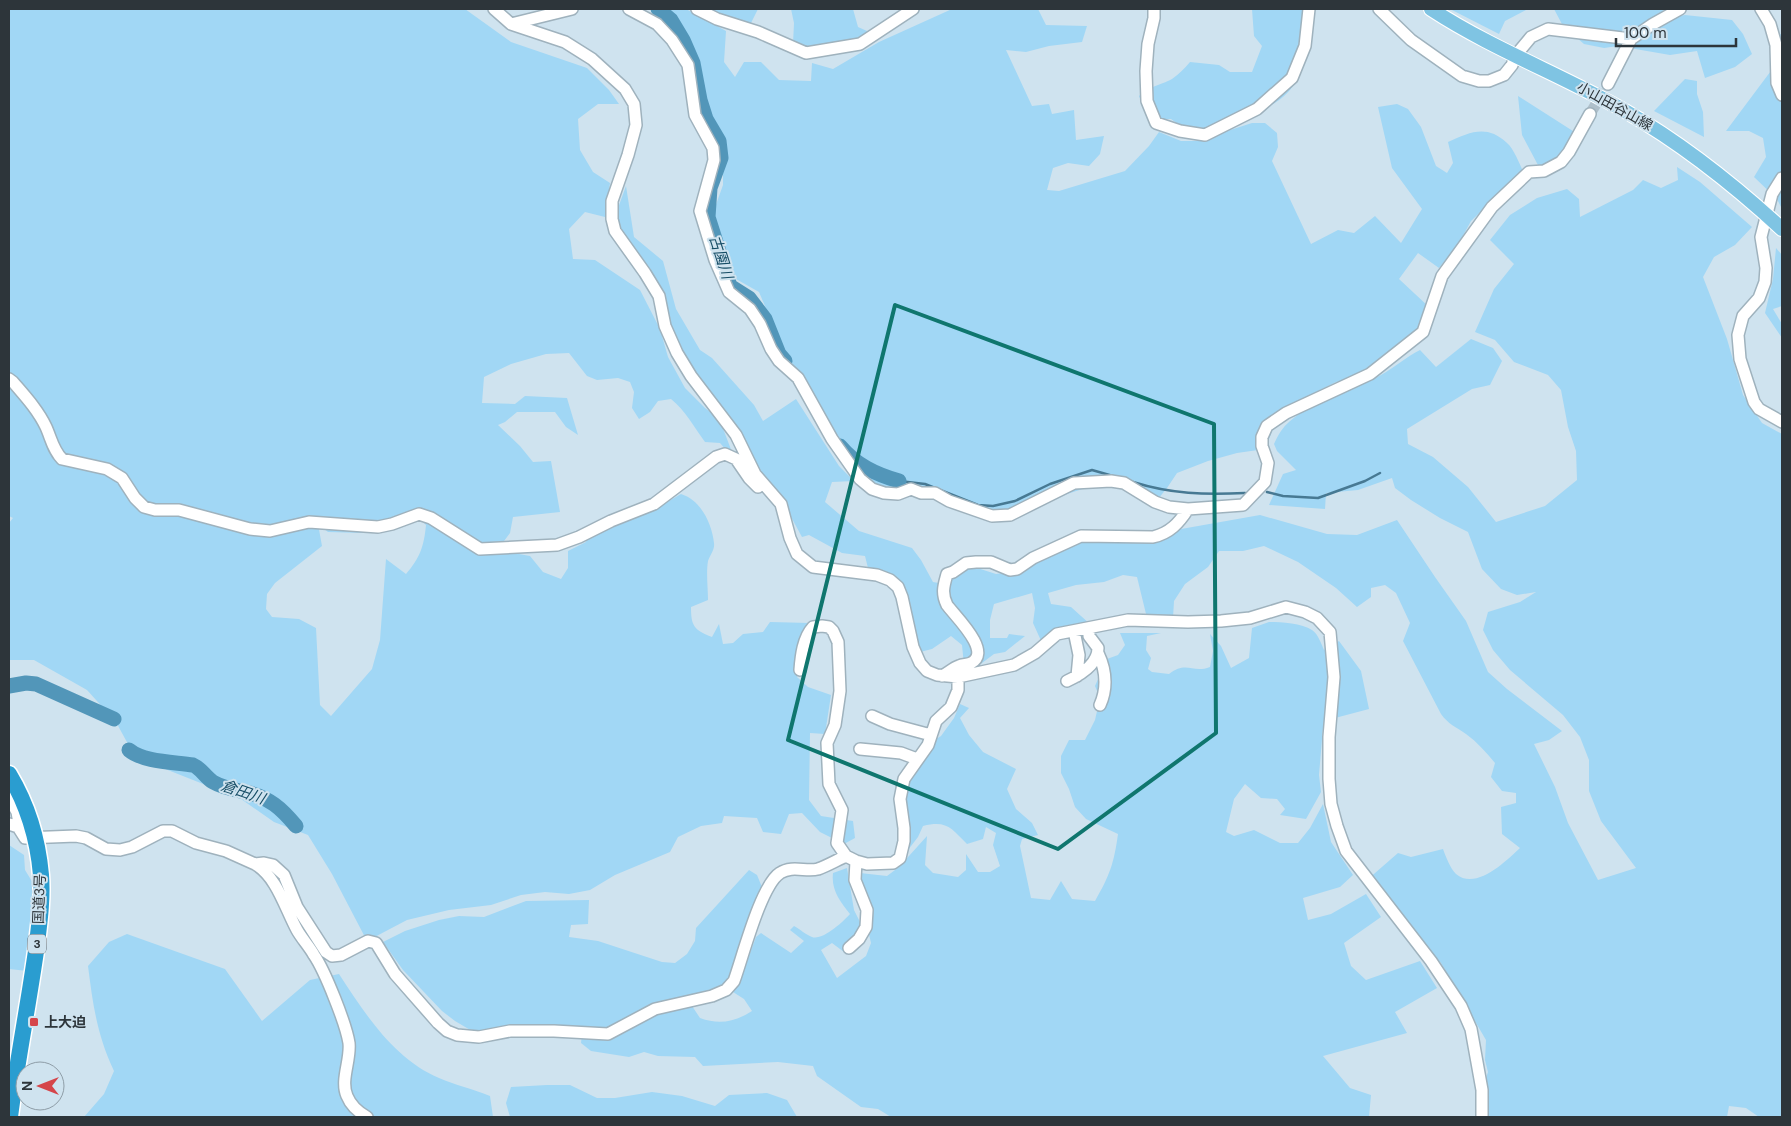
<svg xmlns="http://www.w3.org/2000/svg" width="1791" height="1126" font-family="'DM Sans','Noto Sans JP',sans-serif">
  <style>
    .green { fill: #a1d7f5; fill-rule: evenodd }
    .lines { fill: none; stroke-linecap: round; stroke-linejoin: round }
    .stream { stroke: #477993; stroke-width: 2.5 }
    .river { stroke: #5296b9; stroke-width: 15 }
    .minor-tunnel { stroke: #afc0cb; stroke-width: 11; stroke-dasharray: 11 5.5; stroke-linecap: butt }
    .minor-casing { stroke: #9fb2bd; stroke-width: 14 }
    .major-casing { stroke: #fff; stroke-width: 16 }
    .highway-casing { stroke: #fff; stroke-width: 19 }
    .minor { stroke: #fff; stroke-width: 11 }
    .major { stroke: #7fc4e3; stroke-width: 14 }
    .highway { stroke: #2a9dd0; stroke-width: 16 }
    .marked { fill: none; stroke: #0f766e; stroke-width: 4; stroke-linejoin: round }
    .poi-dot { fill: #d5454a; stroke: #cfe3ef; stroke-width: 2 }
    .labels { text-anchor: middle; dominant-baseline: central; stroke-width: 4; stroke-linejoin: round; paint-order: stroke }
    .shield { fill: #cfe3ef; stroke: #5e6970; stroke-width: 1 }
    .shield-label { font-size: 12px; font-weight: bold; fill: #2d353a }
    .street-label { font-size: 14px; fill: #2d353a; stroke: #cfe3ef }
    .poi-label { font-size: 14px; font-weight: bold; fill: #2d353a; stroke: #cfe3ef; text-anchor: start }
    .water-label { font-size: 15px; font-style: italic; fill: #164d66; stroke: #cfe3ef }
  </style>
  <rect width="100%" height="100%" fill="#cfe3ef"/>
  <path class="green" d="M9 9H465L511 42 587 68 609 90 619 104H598L578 119 580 150 593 172 610 183 605 217 585 212 569 229 573 259 595 260 640 290 660 329 668 357 685 388 705 408 719 418 735 460 720 443 705 442C694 427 685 410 671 399L658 401 650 412 639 419 632 408 634 392 630 382 618 378 597 380 587 376 569 353 546 354 511 364 484 377 482 403 515 404 525 396 567 398 578 435 566 427 555 412H517L505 422 498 425 520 446 533 462 551 461 560 512 513 517 510 533 501 545 503 551 530 556 543 572 561 579 568 568V551L586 542 590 526 600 520 662 505 681 494C701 500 712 524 714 543 715 550 710 555 708 561 706 573 708 588 708 600L691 607C691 626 694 630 712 637L719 624 723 644 733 643 743 634 763 632 770 622 810 623 802 643 797 677 808 687 831 695 825 734 810 733 809 800 821 816 853 821 855 838 844 844 820 832 802 813 789 814 781 834 763 832 757 818 724 816 722 823 701 826 678 837 670 852 615 875 590 890 569 894 545 892 521 895 491 905 449 910 407 920 367 941 332 874 308 835 274 822 241 799 135 757 116 722 87 690 34 660H9V523L13 518 9 516ZM412 511 426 525C424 546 420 558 406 574L386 559 380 640 372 669 331 716 320 705 316 628 299 619 272 617 266 609 267 594 275 583 322 546 318 524 328 532 364 533 394 527Z
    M657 9H686L726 31 724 62 735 77 744 62H761L779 80 811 81 812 63 833 69 879 42 952 9H1038L1046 25 1087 26 1082 42 1049 46 1026 52 1006 50 1032 106 1049 104 1052 114 1074 110 1076 140 1104 136 1100 154 1089 166 1068 163 1053 168 1047 190 1059 191 1125 171 1149 146 1159 132 1181 141H1196L1252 123H1265L1277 133 1278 147 1272 161 1311 244 1338 230 1354 233 1375 216 1401 243 1422 209 1392 168 1378 107 1397 104 1408 109 1421 127 1436 166 1447 173 1453 163 1448 142C1470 132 1487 124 1507 143 1514 149 1519 163 1523 171L1471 221 1459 243 1439 268 1418 253 1399 279 1429 307 1418 329 1390 363 1349 379 1336 382 1298 401 1273 429 1265 449 1237 453 1208 461 1177 473 1167 488 1158 499 1121 484H1098L1067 494 1027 513 1002 517 908 493 874 487 859 473 806 402 759 292 736 279 722 251 713 213 723 185V155L700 110 690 57 678 34Z
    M706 9H758L749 27Z
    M791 9H853L858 27 867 31H880L814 54 793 44 794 23Z
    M1252 9H1303C1300 30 1303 58 1297 78 1286 111 1220 125 1190 133L1171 119H1155L1146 113 1139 96C1152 85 1159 86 1172 79 1179 74 1184 69 1190 62L1219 65 1230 72H1252L1262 46 1254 36Z
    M1450 9H1528L1505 21 1499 34Z
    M1554 9H1667L1663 10 1662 19H1668L1685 15 1732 20 1743 34 1752 54 1735 67 1705 78 1697 51 1670 55 1618 46 1604 48 1584 44 1563 26Z
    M1782 33V209L1777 199 1754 177 1766 157 1763 138 1749 131H1726L1782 56 1777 37Z
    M1685 79 1697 81V94L1703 112 1704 137 1654 111Z
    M1518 96 1576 133 1565 154 1539 167 1522 135Z
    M1677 167 1700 182 1752 227 1735 245 1714 257 1703 277 1727 339 1743 395 1762 423 1782 434V1117H1759L1746 1108 1729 1106 1727 1117H1486L1483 1087 1488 1072 1485 1060 1486 1040 1441 963 1367 880 1398 853 1411 857 1443 849C1446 857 1450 868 1456 874 1476 891 1506 861 1520 848L1502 834 1501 807 1516 803V793L1502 791 1491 777 1495 763C1486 752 1477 742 1466 734 1456 727 1448 724 1441 714L1403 641 1410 623 1396 593 1385 585 1371 588V597L1357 607 1336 588 1298 562 1264 546 1243 551H1219L1208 567 1185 584 1174 601 1173 618H1147L1137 577 1123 575 1104 582 1076 585 1048 593 1051 604 1071 607 1091 625 1043 645 1033 623 1035 608 1032 593 994 604 990 620V638H1007L1009 634 1025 636 1005 652 994 654 974 669 964 665 962 645 951 636 932 649 920 652 913 619 901 587 868 568 865 556 842 553 809 535 802 537 784 504 757 470 686 366 656 296 618 226V208L626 186 634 237 663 261 676 309 700 350 712 358 754 405 763 421 796 399 839 466 854 481 832 482 825 502 859 531 912 548 921 560 933 582 944 584 971 566 996 574 1011 572 1022 558 1080 539 1153 534 1260 515 1327 534 1357 535 1397 520 1435 577 1466 621 1488 672 1507 689 1562 731 1549 740 1534 744 1555 787 1568 823 1598 880 1636 868 1601 821 1589 791V760L1580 737 1563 715 1510 670 1493 650 1483 630 1488 612 1520 602 1536 592 1517 595 1501 589 1482 569 1468 532 1440 518 1411 500 1395 488 1392 478 1358 490 1326 493 1325 509 1269 505 1283 474 1296 470 1277 451 1274 444C1276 440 1278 435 1281 431 1300 404 1352 391 1381 375 1395 367 1406 357 1420 350L1436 367 1471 339 1493 348 1502 361 1490 385 1472 389 1407 429 1408 444 1433 457 1468 487 1496 522 1545 506 1577 480 1576 451 1568 427 1561 390 1548 375 1514 362 1495 340 1475 332 1494 289 1514 264 1490 240 1510 215 1537 198 1567 189 1579 199 1580 217 1633 190 1643 180 1661 188 1678 180Z
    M1776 248 1782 255V306L1773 309 1782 324V338L1765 313 1773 279Z
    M1269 622C1280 622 1302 623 1312 630 1318 634 1321 643 1324 650L1339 641 1361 671 1369 709 1335 718 1323 727 1319 775 1321 792 1306 819 1280 815 1285 809 1277 799 1261 798 1245 784 1234 799 1226 832 1234 836 1254 830 1280 843H1298L1310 828 1323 804 1331 842 1353 875 1340 887 1303 898 1308 920 1331 914 1366 894 1381 917 1344 943 1351 966 1366 980 1420 961 1437 988 1395 1012 1407 1033 1323 1056 1350 1088 1371 1095 1369 1117H891L878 1109 861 1107 817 1076 813 1066 778 1062 703 1066 695 1057 658 1056 644 1052 629 1057 591 1051 581 1043 582 1034 472 1031 455 1021 442 1011 403 970 383 942 405 931 439 920 459 916 484 917 526 901 589 900 588 924 571 925 569 937 598 941 662 962 675 963 687 954 695 941 696 928 749 870 757 875 764 892 728 985 692 1006 700 1018C719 1025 735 1022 752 1011L744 999 733 992 739 983 756 937 761 933 791 953 804 941 790 930 794 926C800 929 806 935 812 937 822 941 843 922 850 914 840 901 831 890 833 873L847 868 854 910 861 924V935L853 948 844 952 832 943 821 950 837 978 866 956 871 943 857 883 860 873 887 876 899 867 927 836 925 865 933 873 958 877 966 870V854L978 872H990L1000 866 993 845 996 833 986 827 983 839 967 844C951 828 947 820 923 826L918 837 908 850 898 838 900 804 921 748 941 736 954 718 960 704 969 708 960 718 969 735 983 752 1016 769 1007 789 1016 809 1032 823 1038 835 1022 839 1020 846 1031 898 1050 900 1061 881 1072 899 1095 901C1110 875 1114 863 1118 834L1086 819 1075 807 1069 789 1061 773V756L1069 740H1085L1095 720 1100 698 1095 686 1107 659 1118 655 1125 645 1120 633H1161L1147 636 1146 650 1151 658 1148 669 1152 672 1169 674C1187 660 1192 674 1210 667L1213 651 1210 634 1221 646 1231 668 1249 658 1252 628Z
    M9 845 24 855 25 870 33 883 35 926 28 971 9 969Z
    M127 934 225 969 262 1021 310 980 339 974C365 1014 394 1059 439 1078 455 1085 473 1089 490 1096L493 1117H84L104 1094 114 1071C97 1035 93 1005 88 966L109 942Z
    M547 1085H570L597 1098H615L652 1092 682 1096 715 1106 729 1095 767 1093 787 1100 797 1117H510L506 1103 511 1087Z"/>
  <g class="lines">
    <path class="stream" d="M899 481 925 484 978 505 993 506 1015 501 1050 484 1092 470 1113 476
      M1133 482C1171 494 1205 495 1245 493
      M1267 492 1283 496 1318 498 1365 481 1380 473"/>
    <path class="river" d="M658 9 671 20 683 40 693 63 700 100 706 119 719 141 721 158 710 188 708 217 730 286 749 298 765 319 779 354 785 361
      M840 446C856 465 875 474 899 481
      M9 686 26 683 36 684 114 719
      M129 750C143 762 174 762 193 765 202 769 205 777 213 782 223 788 235 790 246 792 270 798 281 808 296 826"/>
    <path class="minor-tunnel" d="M1590 114 1608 84"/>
    <g class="minor-casing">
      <path id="minor" d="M494 9 511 24 565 42 592 59 625 89 634 104 636 125 628 155 612 201V219L615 231 645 273 659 296 665 326 677 353 691 376 736 435 755 474 781 504 790 538 797 554 813 567 877 575 890 580 898 587 902 597 913 647 920 663 927 671 937 675 958 677 1014 665 1035 653 1057 634 1128 620 1188 622 1221 621 1250 618 1286 607 1305 612 1317 618 1330 632 1334 677 1329 737V779L1331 804 1337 826 1346 851 1431 961 1461 1006 1471 1029 1482 1090V1117
        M629 9 657 24 672 40 688 65 695 115 713 148 714 160 700 211 715 260 729 292 750 309 760 324 771 349 779 361 798 378 832 439 860 479 872 489 884 493 898 494 911 489 921 493H935L949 501 992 516 1010 515 1074 483 1111 481 1124 483 1155 502 1169 507 1188 509
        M697 9 717 19 758 32 806 53 860 44 913 9
        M1154 9V18L1148 44 1146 71 1147 101 1156 123 1180 131 1205 135 1257 109 1292 78 1305 46 1309 9
        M1379 9 1411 40 1462 76 1479 81H1489L1504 75 1512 65 1516 55 1531 37 1548 29 1631 39
        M1761 9 1770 24 1776 45 1777 83 1782 95
        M511 24 572 9
        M1608 84 1631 39 1653 24 1680 9
        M1782 178 1772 194 1761 237 1766 268 1765 282 1759 298 1743 316 1738 335 1740 359 1754 402 1759 409 1782 422
        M9 379 13 382C25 396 38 410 46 427 51 438 53 450 62 459L107 469 122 478 135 498 144 507 155 510H179L250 529 270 531 309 522 378 527 392 524 419 514 431 518 480 549 557 545 579 537 611 521 654 504 716 457 725 454 736 459 749 478 758 487
        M1074 631 1079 655 1077 676
        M1098 653C1106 670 1108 687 1100 705
        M800 670C801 656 803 638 813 627L822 626 829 627 833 631 838 642 840 691 835 725 827 743 829 784 842 810 837 843 846 856
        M942 676C948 673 953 668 959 666 963 664 967 665 971 663 993 652 955 616 947 605 941 593 944 585 947 574L953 572 966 563 976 562H991L1010 570 1017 569 1033 558 1081 536 1153 537C1170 533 1179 523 1188 509L1243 505 1265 482 1268 463 1262 446V437L1267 426 1286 413 1370 374 1423 332 1442 276 1492 207 1529 172 1544 171 1561 162 1569 152 1590 114
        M1067 681C1080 675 1098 664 1098 648L1089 636V628
        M872 716 890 724 931 735
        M860 749 901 753 917 759
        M9 798 17 812 20 829
        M9 824 18 827 25 838 76 836 86 838 106 849 120 850 132 847 163 831H172L196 843 226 851 255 864 264 863 273 865 284 875 297 907 326 952 332 956 341 955 368 941 376 943 395 974 438 1023 447 1031 457 1035 479 1037 510 1031H554L608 1034 655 1009 712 996 726 990 734 981C743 956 761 885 780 873 792 865 806 872 818 869 827 866 837 860 846 856L856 861 867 864 893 863 900 858 904 841V828L900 799 904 779 928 745 936 721 951 707 958 690V677
        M255 864C277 877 285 908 297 930 302 939 309 946 314 955 325 971 346 1024 349 1043 351 1060 340 1080 347 1096 351 1106 358 1112 367 1117
        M849 948 859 939 866 927 867 910 855 880 856 861"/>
    </g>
    <g class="major-casing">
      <path id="major" d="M1431 9C1492 49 1562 75 1625 111 1683 144 1733 184 1782 229"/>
    </g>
    <g class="highway-casing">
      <path id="highway" d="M9 774C27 804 38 840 41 875 43 900 39 926 36 951 28 1007 17 1062 10 1117"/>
    </g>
    <use href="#minor" class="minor"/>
    <use href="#major" class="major"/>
    <use href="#highway" class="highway"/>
  </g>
  <path class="marked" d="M895 305 1214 424 1216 733 1058 849 788 740Z"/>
  <rect class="poi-dot" x="29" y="1017" width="10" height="10" rx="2.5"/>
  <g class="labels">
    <rect class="shield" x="28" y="934.5" width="18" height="19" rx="4"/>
    <g class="shield-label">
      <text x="37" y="944">3</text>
    </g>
    <g class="street-label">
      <text transform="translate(1615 106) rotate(29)">小山田谷山線</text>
      <text transform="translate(39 899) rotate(-88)">国道3号</text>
    </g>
    <g class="poi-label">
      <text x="44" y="1022">上大迫</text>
    </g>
    <g class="water-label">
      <text transform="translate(721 257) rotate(72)">古園川</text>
      <text transform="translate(243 792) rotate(19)">倉田川</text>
    </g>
  </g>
  <rect width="1791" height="1126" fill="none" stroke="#2d353a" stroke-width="20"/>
  <g transform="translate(40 1086) rotate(270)"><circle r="24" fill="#cfe3ef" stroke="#8e9da7"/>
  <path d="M0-4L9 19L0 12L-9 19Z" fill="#d5454a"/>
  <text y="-8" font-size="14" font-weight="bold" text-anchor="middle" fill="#2d353a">N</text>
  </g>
  <path d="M1616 38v8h120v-8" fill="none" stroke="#2d353a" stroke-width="2.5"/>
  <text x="1624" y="38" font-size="15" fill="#2d353a" stroke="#cfe3ef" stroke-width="4" paint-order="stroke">100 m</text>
</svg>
